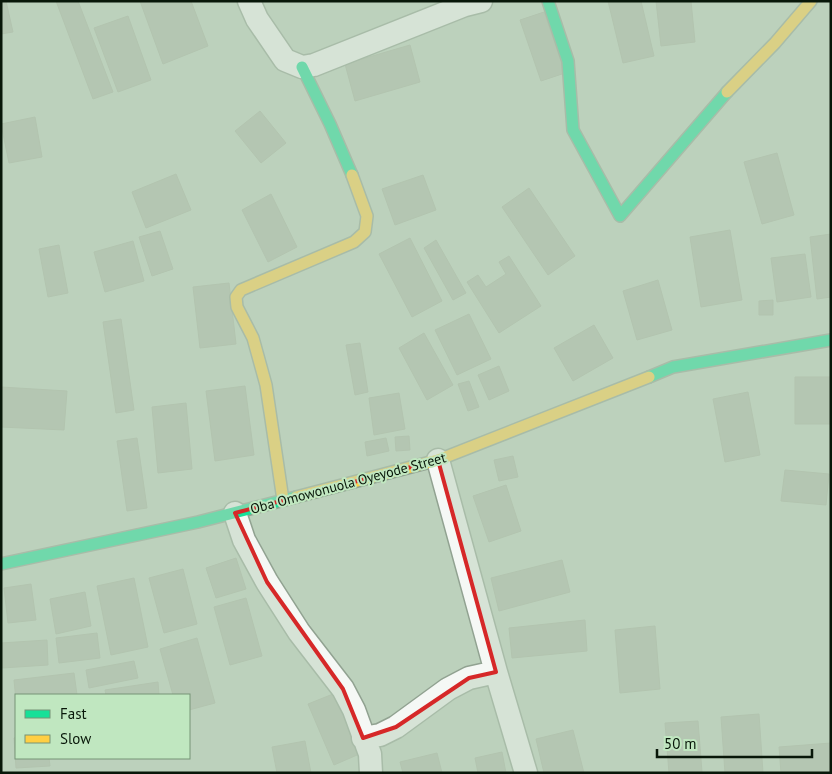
<svg xmlns="http://www.w3.org/2000/svg" width="832" height="774" font-family="'PT Sans',sans-serif">
  <style>
    .building { fill: #acb9a6; stroke: #a7b3a1 }
    .lines { fill: none; stroke-linecap: round; stroke-linejoin: round }
    .street-casing { stroke: #91a291; stroke-width: 25 }
    .fast-casing { stroke: #91a291; stroke-width: 14 }
    .slow-casing { stroke: #91a291; stroke-width: 14 }
    .street { stroke: #f5f8f5; stroke-width: 22 }
    .fast { stroke: #16e098; stroke-width: 11 }
    .slow { stroke: #ffcf43; stroke-width: 11 }
    .marked { fill: none; stroke: #d62828; stroke-width: 4; stroke-linejoin: round }
    .labels { text-anchor: middle; dominant-baseline: central; stroke-width: 4; stroke-linejoin: round; paint-order: stroke }
    .street-label { font-size: 14px; fill: #081709; stroke: #c0e7c0 }
  </style>
  <rect width="100%" height="100%" fill="#bcd1bc"/>
  <path class="building" d="M1 1H6L13 32 1 34Z
    M56 1H78L113 92 93 99Z
    M140 1H191L208 46 163 64Z
    M608 1H641L654 56 623 63Z
    M656 1H691L695 42 661 46Z
    M544 12 565 73 541 81 520 20Z
    M128 16 151 80 118 92 94 28Z
    M410 45 420 82 355 101 345 64Z
    M260 111 286 143 261 163 235 131Z
    M35 117 42 157 9 163 1 124Z
    M777 153 794 215 762 224 744 162Z
    M176 174 191 210 146 228 132 192Z
    M423 175 436 210 395 225 382 189Z
    M529 188 575 256 548 275 502 207Z
    M271 194 297 247 268 262 242 210Z
    M730 230 742 300 701 307 690 237Z
    M160 231 173 269 152 276 139 237Z
    M831 234V297L817 299 810 237Z
    M410 238 442 301 412 317 379 254Z
    M436 240 466 293 453 300 424 248Z
    M133 241 144 281 105 292 94 252Z
    M59 245 68 293 48 297 39 249Z
    M805 254 811 297 777 302 771 258Z
    M509 256 541 306 499 333 467 282 478 275 486 287 506 274 499 262Z
    M658 280 672 330 637 340 623 291Z
    M229 283 236 344 200 348 193 287Z
    M773 300V315H759V301Z
    M469 314 491 359 457 375 435 330Z
    M121 319 134 410 116 413 103 322Z
    M594 325 613 358 573 381 554 348Z
    M424 333 453 385 427 400 399 348Z
    M360 343 368 392 355 395 346 345Z
    M499 366 509 391 489 400 478 375Z
    M795 377H831V424H795Z
    M469 381 479 407 468 411 458 384Z
    M245 386 254 455 215 461 206 391Z
    M1 387 67 391 64 430 1 427Z
    M748 392 760 455 725 462 713 399Z
    M399 393 405 429 374 435 369 398Z
    M186 403 192 469 158 473 152 407Z
    M409 436 410 450 396 451 395 437Z
    M137 438 147 508 127 511 117 441Z
    M386 438 389 451 367 456 365 442Z
    M513 456 518 477 499 481 494 460Z
    M785 470 829 474 826 505 781 501Z
    M506 485 521 531 489 542 473 496Z
    M236 558 246 589 216 598 206 568Z
    M562 560 570 592 499 611 491 578Z
    M183 569 197 624 164 633 149 578Z
    M134 578 148 647 111 655 97 586Z
    M31 584 36 620 8 623 4 588Z
    M85 592 91 626 56 634 50 599Z
    M246 598 262 656 230 665 214 607Z
    M585 620 587 651 512 658 509 628Z
    M655 626 660 689 620 693 615 630Z
    M97 633 100 658 59 663 56 638Z
    M197 638 215 703 189 710V695H173L160 649Z
    M47 640 48 665 2 668 1 643Z
    M134 661 138 678 89 688 86 670Z
    M74 673 77 695H16V701L14 680Z
    M158 682 159 695H106L105 690Z
    M338 692 364 752 334 765 308 704Z
    M759 714 763 773H725L721 717Z
    M698 721 702 772 669 773 665 723Z
    M573 730 584 773H544L536 739Z
    M16 737V758H49L50 766 16 768 14 738Z
    M305 741 311 773H277L272 747Z
    M831 743V773H781L779 747Z
    M502 752 506 773H478L475 758Z
    M437 753 442 773H403L400 762Z"/>
  <g class="lines">
    <g class="street-casing">
      <path id="street" d="M249 1 257 19 285 60 302 67 314 65 465 5 481 1
        M438 460 496 672 526 773
        M235 513 244 540 267 582 299 632 343 689 354 710 370 754 371 773
        M363 738 380 735 396 727 448 689 469 678 496 672"/>
    </g>
    <g class="fast-casing">
      <path id="fast" d="M548 1 568 61 573 130 620 216 727 92
        M302 67 330 124 352 175
        M649 377 673 367 831 340
        M1 564 198 522 296 497"/>
    </g>
    <g class="slow-casing">
      <path id="slow" d="M727 92 775 43 811 1
        M296 497 438 460 649 377
        M283 500 266 385 253 338 237 307 236 297 241 290 354 242 365 232 367 216 352 175"/>
    </g>
    <use href="#street" class="street"/>
    <use href="#fast" class="fast"/>
    <use href="#slow" class="slow"/>
  </g>
  <path d="M0 0H832V774H0ZM438 460 496 672 469 678 396 727 363 738 343 689 267 582 235 513Z" fill="#bcd1bc" fill-opacity=".55" fill-rule="evenodd"/>
  <path class="marked" d="M438 460 496 672 469 678 396 727 363 738 343 689 267 582 235 513Z"/>
  <g class="labels">
    <g class="street-label">
      <text transform="translate(348 483) rotate(-15)">Oba Omowonuola Oyeyode Street</text>
    </g>
  </g>
  <rect width="832" height="774" fill="none" stroke="#081709" stroke-width="5"/>
  <rect x="15" y="694" width="175" height="65" fill="#c0e7c0" stroke="#769477"/>
  <rect x="25" y="710" width="25" height="8" fill="#16e098" stroke="#769477"/>
  <text x="60" y="719" font-size="15" fill="#081709">Fast</text>
  <rect x="25" y="735" width="25" height="8" fill="#ffcf43" stroke="#769477"/>
  <text x="60" y="744" font-size="15" fill="#081709">Slow</text>
  <path d="M657 749v8h155v-8" fill="none" stroke="#081709" stroke-width="2.5"/>
  <text x="664" y="749" font-size="15" fill="#081709" stroke="#c0e7c0" stroke-width="4" paint-order="stroke">50 m</text>
</svg>
